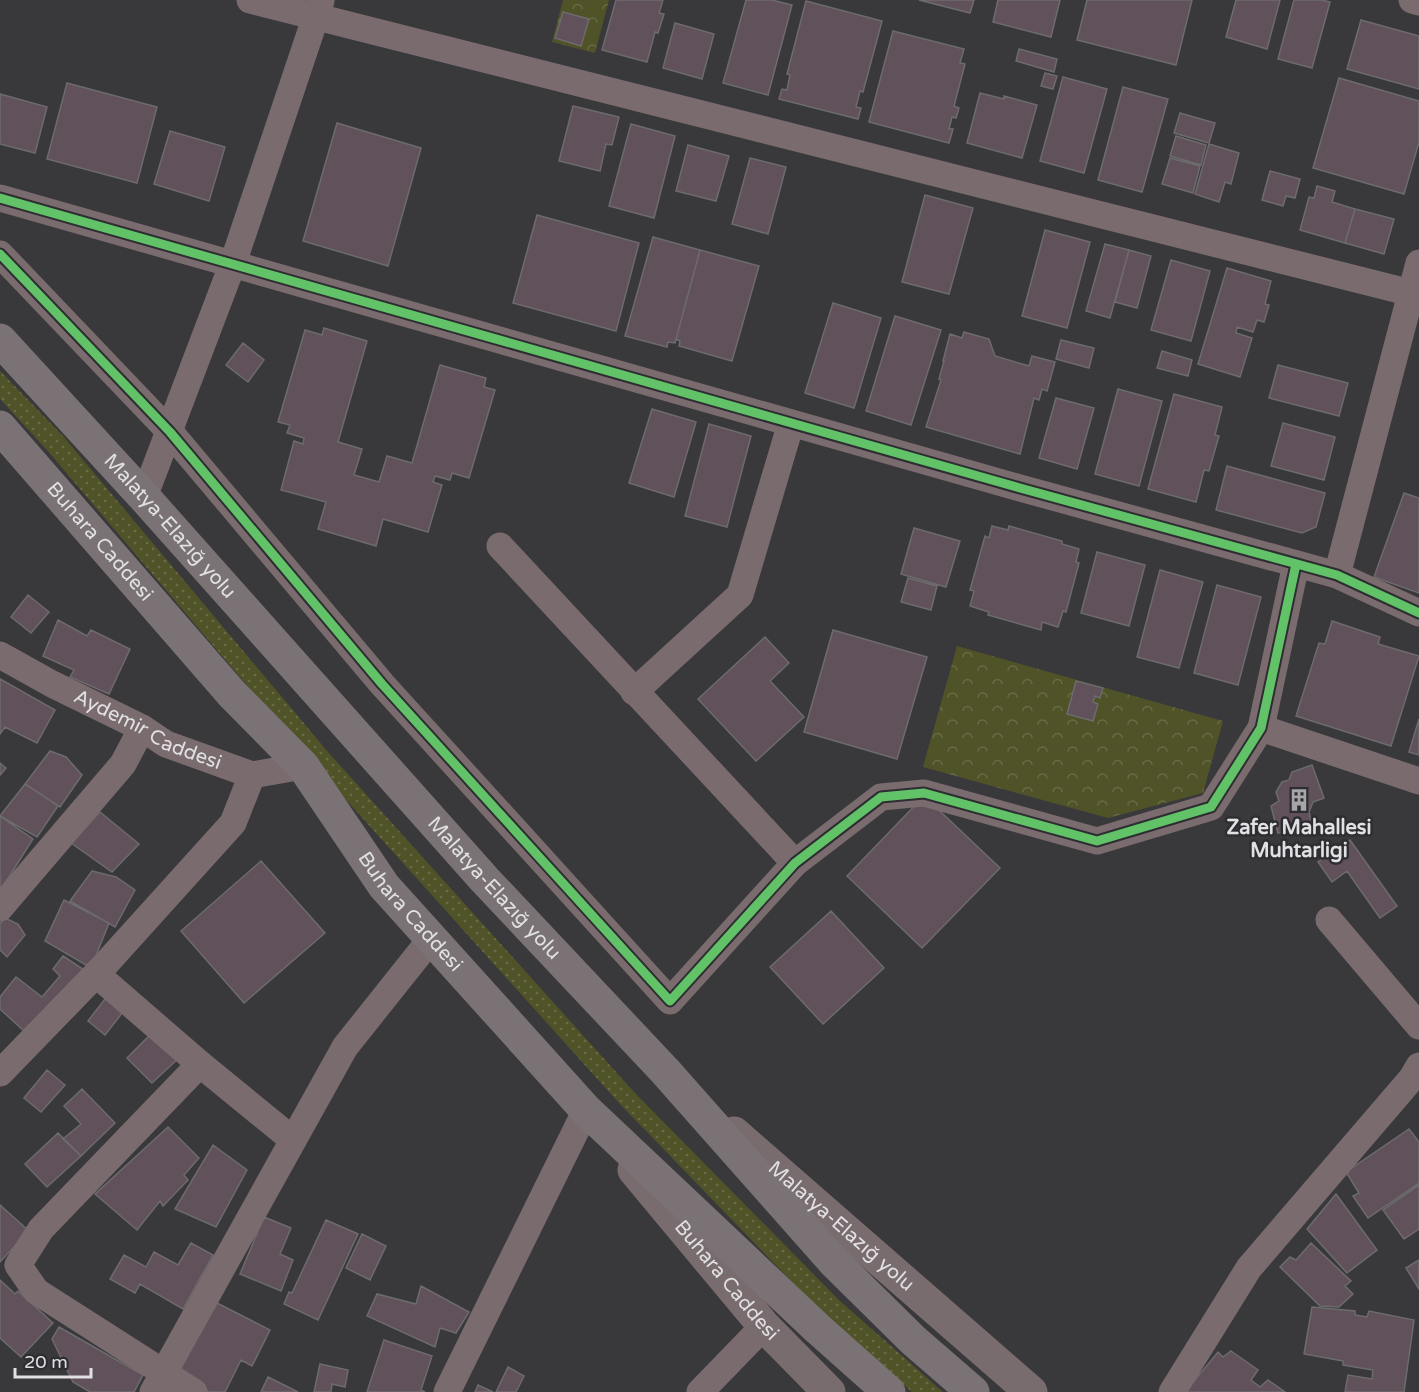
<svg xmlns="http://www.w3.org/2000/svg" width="1419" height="1392" font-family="'Varela Round',sans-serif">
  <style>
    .grass { fill: url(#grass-dots) }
    .park { fill: url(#park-crowns) }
    .building { fill: #60515a; stroke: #6d6b6d; stroke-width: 1.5 }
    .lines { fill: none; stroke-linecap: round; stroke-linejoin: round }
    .minor { stroke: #7a6c6e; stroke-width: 27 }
    .major { stroke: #796c6e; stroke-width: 33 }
    .highway { stroke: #7a7274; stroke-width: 33 }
    .cycleway-casing { stroke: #2e2d32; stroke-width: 13 }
    .cycleway { stroke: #61c268; stroke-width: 9 }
    .labels { text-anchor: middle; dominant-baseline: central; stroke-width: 5; stroke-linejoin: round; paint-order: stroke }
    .street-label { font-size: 20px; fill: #e1e1e4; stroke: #2e2d32 }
    .poi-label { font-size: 20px; font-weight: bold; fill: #e1e1e4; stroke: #2e2d32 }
  </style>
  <defs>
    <pattern id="grass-dots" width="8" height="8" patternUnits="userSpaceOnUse" patternTransform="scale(1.5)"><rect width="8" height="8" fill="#505227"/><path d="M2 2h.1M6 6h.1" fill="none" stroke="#696b46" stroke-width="1.8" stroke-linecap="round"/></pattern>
    <pattern id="park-crowns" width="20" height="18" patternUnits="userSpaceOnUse" patternTransform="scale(1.5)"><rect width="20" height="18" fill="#505227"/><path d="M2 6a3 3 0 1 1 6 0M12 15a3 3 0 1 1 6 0" fill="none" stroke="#696b46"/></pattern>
  </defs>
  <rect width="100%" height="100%" fill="#39383b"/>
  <path class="grass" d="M0 371 63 436 328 752 634 1092 839 1300 943 1392H912L822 1313 619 1103 312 762 46 449 0 399Z"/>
  <path class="park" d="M563 0H609L595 53 552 42Z
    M957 646 1223 721 1203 793 1108 818 923 767Z"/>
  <path class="building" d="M616 0H663L659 13 664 14 658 33 655 32 647 62 602 50Z
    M746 0H772L792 5 768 95 723 83Z
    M919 0H974L970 13Z
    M998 0H1060L1051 37 993 22Z
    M1087 0H1192L1176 65 1077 40Z
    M1236 0H1280L1267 49 1226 37Z
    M1294 0H1322L1330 2 1312 68 1278 59Z
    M806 1 882 21 863 92 860 91 856 107 861 108 858 119 779 99 782 89 787 90 790 75 787 74Z
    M563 12 589 19 581 46 555 38Z
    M1361 20 1419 36V89L1347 69Z
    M675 23 714 34 702 79 663 68Z
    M893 31 964 49 960 63 965 64 954 106 959 108 956 118 952 117 949 129H953L949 143 869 122Z
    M1019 49 1057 59 1054 72 1016 61Z
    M1045 73 1057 76 1053 89 1041 86Z
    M1063 77 1107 89 1084 173 1040 161Z
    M1339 78 1419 101V142L1404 194 1313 168Z
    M67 83 157 107 137 183 47 159Z
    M1123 87 1168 99 1142 192 1098 180Z
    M980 93 1004 99V96L1037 105 1022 158 967 143Z
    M0 94 47 107 35 153 0 144Z
    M573 106 619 117 612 145 606 144 600 171 559 161Z
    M1180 113 1215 123 1209 143 1174 133Z
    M337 123 421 148 388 266 303 241Z
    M631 124 675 136 654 218 609 206Z
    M170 131 225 147 209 201 154 184Z
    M1176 136 1206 145 1201 165 1170 156Z
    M1209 144 1239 153 1231 184 1225 182 1219 202 1195 194Z
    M688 145 729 156 716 201 676 191Z
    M750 158 786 167 768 234 732 224Z
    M1170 158 1200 166 1193 193 1162 184Z
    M1270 171 1300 179 1295 198 1286 196 1283 206 1262 200Z
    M1317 186 1335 191 1332 202 1355 209 1345 243 1300 230 1309 197 1314 198Z
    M925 195 973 208 949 294 902 282Z
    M1355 209 1394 219 1384 254 1345 243Z
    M537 215 639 243 616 331 513 303Z
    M1045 230 1090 242 1067 328 1022 316Z
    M653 237 700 250 675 343 668 342 667 347 625 336Z
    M1105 244 1129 250 1110 318 1086 311Z
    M700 250 759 266 732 361 679 346 680 341 676 339Z
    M1129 250 1151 256 1137 308 1115 302Z
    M1171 260 1210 271 1191 341 1151 330Z
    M1227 268 1271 281 1265 304 1269 305 1264 322 1257 320 1253 332 1237 327 1236 333 1252 338 1240 377 1198 364Z
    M833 303 881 318 854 408 805 393Z
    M895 316 941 330 911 425 866 411Z
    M324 328 367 341 338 442 362 449 354 475 379 482 387 456 412 463 440 365 486 378 484 387 495 390 469 478 452 473 450 480 435 476 433 482 442 485 428 532 383 519 376 546 318 529 326 502 281 490 294 441 303 444 304 438 287 433 290 425 278 422 305 330 322 335Z
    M964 332 989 339 995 356 1029 366 1032 356 1055 362 1047 391 1042 389 1039 400 1034 398 1020 454 926 427 941 380 939 379 944 361H943L950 334 962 338Z
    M1061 340 1094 348 1089 368 1056 359Z
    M243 343 264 360 248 382 226 365Z
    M1162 351 1192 360 1188 376 1157 368Z
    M1278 365 1348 383 1339 416 1269 398Z
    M1118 389 1162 401 1139 486 1095 474Z
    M1174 394 1222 407 1215 435 1219 436 1209 471 1204 470 1196 502 1148 489Z
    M1056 398 1094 408 1077 469 1039 458Z
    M652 409 696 422 674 497 629 483Z
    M1283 423 1335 437 1324 480 1271 466Z
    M709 424 751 436 727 527 685 516Z
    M1227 466 1325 493 1316 527 1302 533 1216 510Z
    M1404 493 1419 498V593L1374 577Z
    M992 526 1008 530 1009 526 1062 541V544L1079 549 1076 562 1079 563 1066 612 1063 611 1058 627 1042 622 1041 630 988 615 989 612 970 606 974 591 970 590 985 536 989 538Z
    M914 528 960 541 946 587 901 574Z
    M1097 552 1145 565 1129 626 1081 613Z
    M1160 570 1203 582 1179 668 1137 657Z
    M908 578 937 586 931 610 901 602Z
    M1217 585 1261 597 1238 685 1194 673Z
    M28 595 49 612 31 633 11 617Z
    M58 620 87 636 91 630 130 649 109 694 70 677 74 670 43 656Z
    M1332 621 1380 637 1378 644 1419 656 1391 746 1296 716 1319 643 1325 644Z
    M833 630 927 657 897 759 804 732Z
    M765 637 789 663 770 681 804 717 756 761 698 699Z
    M0 679 55 710 37 743 5 727 0 734Z
    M1076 681 1103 688 1100 698 1095 696 1093 702 1098 704 1093 721 1067 714Z
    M1419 719V755L1409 752Z
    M50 751 66 757 82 775 60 807 25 784Z
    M0 763 6 768 0 775Z
    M1312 765 1324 798 1313 802 1309 812 1312 825 1278 833 1271 806 1279 801 1276 792 1282 782 1289 780 1292 772Z
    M25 784 58 806 37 837 0 816Z
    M924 796 1000 868 922 948 847 876Z
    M100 812 139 844 112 872 71 843Z
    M0 816 33 839 0 891Z
    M1350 840 1397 906 1380 918 1347 871 1332 882 1318 862Z
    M261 861 325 933 244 1003 181 931Z
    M92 871 116 877 135 890 115 927 70 901Z
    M64 900 109 923 91 968 45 941Z
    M831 911 884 968 823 1024 770 967Z
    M5 918 18 924 25 935 7 957 0 950V924Z
    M63 956 89 973 25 1032 0 1009V997L16 977 42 997 60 976 53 969Z
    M105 999 123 1012 105 1035 88 1021Z
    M158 1027 181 1056 152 1083 127 1058Z
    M47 1070 65 1085 41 1112 24 1098Z
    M82 1089 115 1123 81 1156 63 1139 81 1124 64 1106Z
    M168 1127 199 1158 184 1175 188 1180 163 1206 160 1201 137 1230 95 1194Z
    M1409 1129 1419 1142V1183L1368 1218 1353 1196 1359 1193 1346 1172Z
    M58 1133 81 1156 47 1187 25 1164Z
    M213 1145 247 1170 216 1227 175 1209Z
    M1419 1185V1229L1404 1239 1383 1210Z
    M1336 1194 1377 1250 1347 1273 1307 1229Z
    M0 1205 29 1231 0 1262Z
    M264 1217 291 1228 280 1254 293 1260 281 1291 240 1274Z
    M326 1220 358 1234 318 1320 284 1304 289 1292 292 1293Z
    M362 1234 386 1246 370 1280 346 1268Z
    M191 1243 213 1255 183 1309 140 1284 135 1293 110 1279 124 1255 146 1267 154 1252 178 1265Z
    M1311 1243 1351 1281 1345 1286 1353 1294 1339 1307 1320 1306 1280 1267 1290 1257 1296 1260Z
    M1419 1260V1289L1406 1268Z
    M0 1280 15 1294 18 1291 53 1323 21 1357 0 1338Z
    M421 1286 469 1312 456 1333 440 1328 435 1347 367 1316 377 1294 416 1304Z
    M215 1302 270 1330 252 1366 241 1360 225 1392H209L177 1376Z
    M1312 1307 1355 1311V1315L1367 1317 1369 1311 1414 1320 1404 1392H1345L1348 1375 1372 1379 1373 1370 1343 1365V1361L1304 1354Z
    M59 1327 143 1375 134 1392H90L73 1382 52 1339Z
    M384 1340 432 1356 421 1390 425 1392H367Z
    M1231 1351 1258 1370 1251 1380 1260 1387 1268 1380 1285 1392H1185L1218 1352 1223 1357Z
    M320 1364 348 1370 345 1387 332 1384 331 1392H314Z
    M508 1367 524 1376 516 1392H496Z
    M268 1377 298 1392H261Z
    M478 1385 493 1392H475Z"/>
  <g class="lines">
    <g class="minor">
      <path d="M250 0 1419 295"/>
      <path d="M1412 0 1419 2"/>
      <path d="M0 198 1020 488 1337 575 1419 613"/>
      <path d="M0 254 170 432 382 684 670 1001 795 863 881 797 924 793 1097 841 1211 807 1261 728 1296 564"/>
      <path d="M144 497 233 263 321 1"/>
      <path d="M500 546 795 863"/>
      <path d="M1337 575 1419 263"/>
      <path id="s1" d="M0 655 52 684 142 728 166 744 252 775 303 766"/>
      <path d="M634 692 740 595 791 423"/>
      <path d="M1261 728 1419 781"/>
      <path d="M0 908 123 764 142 728"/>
      <path d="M1329 920 1419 1026"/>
      <path d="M96 974 200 1064 293 1140"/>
      <path d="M0 1073 102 968 233 823 252 775"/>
      <path d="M153 1392 345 1047 431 939"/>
      <path d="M194 1392 36 1291 18 1265 41 1229 200 1064"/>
      <path d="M447 1392 586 1110"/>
      <path d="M700 1392 764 1326"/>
      <path d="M1172 1392 1249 1268 1412 1078 1419 1066"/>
    </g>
    <g class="major">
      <path id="s2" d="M734 1133 1031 1392"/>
      <path id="s3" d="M634 1170 764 1326 829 1392"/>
    </g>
    <g class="highway">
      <path id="s4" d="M0 340 144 497 485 880 665 1071 834 1262 913 1340 973 1392"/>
      <path id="s5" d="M0 427 232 694 303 766 384 886 586 1110 817 1328 889 1392"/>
    </g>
    <g class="cycleway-casing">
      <path id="cycleway" d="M0 198 1020 488 1337 575 1419 613
        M0 254 170 432 382 684 670 1001 795 863 881 797 924 793 1097 841 1211 807 1261 728 1296 564"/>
    </g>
    <use href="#cycleway" class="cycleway"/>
  </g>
  <defs>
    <g id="building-bare" transform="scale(1.8)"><path d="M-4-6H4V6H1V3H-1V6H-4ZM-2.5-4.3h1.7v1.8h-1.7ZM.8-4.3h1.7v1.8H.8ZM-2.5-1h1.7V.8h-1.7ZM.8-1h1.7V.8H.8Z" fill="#a6a6a9" stroke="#2e2d32" stroke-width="2.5" paint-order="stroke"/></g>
  </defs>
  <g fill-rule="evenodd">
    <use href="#building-bare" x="1299" y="800"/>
  </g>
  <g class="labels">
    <g class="street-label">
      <text stroke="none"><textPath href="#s4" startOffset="252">Malatya-Elazığ yolu</textPath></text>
      <text stroke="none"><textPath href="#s5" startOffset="152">Buhara Caddesi</textPath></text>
      <text stroke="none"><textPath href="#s1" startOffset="166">Aydemir Caddesi</textPath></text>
      <text stroke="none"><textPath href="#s4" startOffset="738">Malatya-Elazığ yolu</textPath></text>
      <text stroke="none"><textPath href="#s5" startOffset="636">Buhara Caddesi</textPath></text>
      <text stroke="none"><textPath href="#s2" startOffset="142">Malatya-Elazığ yolu</textPath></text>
      <text stroke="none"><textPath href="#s3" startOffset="144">Buhara Caddesi</textPath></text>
    </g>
    <g class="poi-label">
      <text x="1299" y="828">Zafer Mahallesi<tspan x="1299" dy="23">Muhtarligi</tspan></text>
    </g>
  </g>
  <path d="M15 1368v9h76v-9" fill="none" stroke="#e1e1e4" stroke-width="3"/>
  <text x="24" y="1368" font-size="18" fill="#e1e1e4" stroke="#2e2d32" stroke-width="4.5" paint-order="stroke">20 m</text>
</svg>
